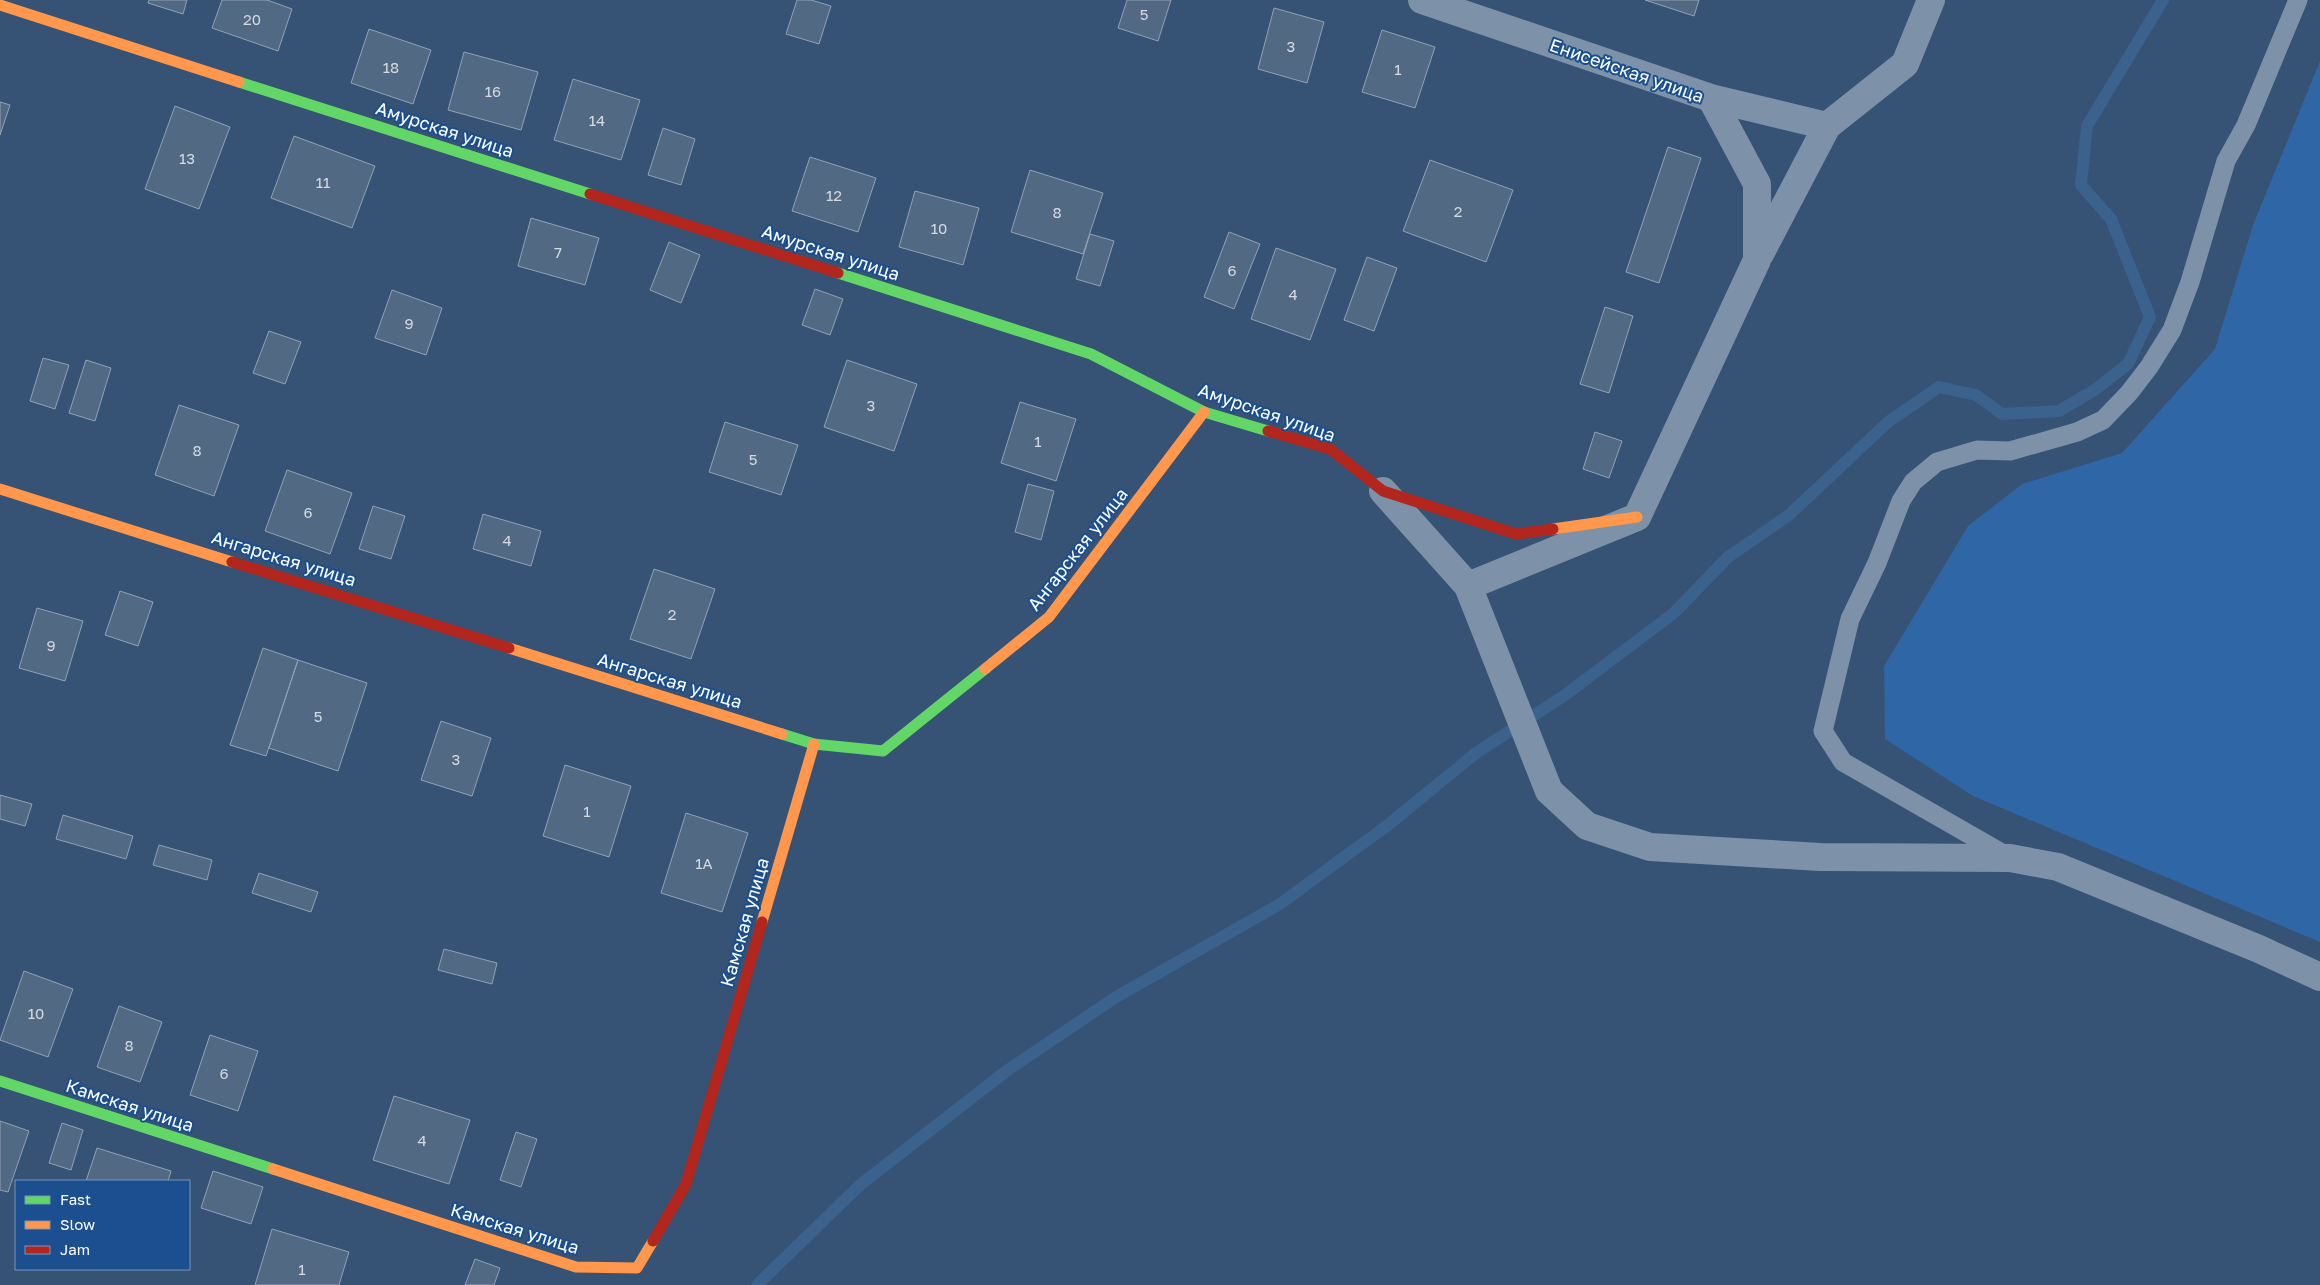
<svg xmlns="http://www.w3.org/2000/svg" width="2320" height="1285" font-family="'Golos Text',sans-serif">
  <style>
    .green { fill: #2f66a5 }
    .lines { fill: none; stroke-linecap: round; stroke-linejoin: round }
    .stream { stroke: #3b618d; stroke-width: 12 }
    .building { fill: #526984; stroke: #92a2b6 }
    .lane { stroke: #7d92a8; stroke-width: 19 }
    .street { stroke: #7d92a8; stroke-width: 28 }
    .fast { stroke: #63d668; stroke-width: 11 }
    .slow { stroke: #ff974d; stroke-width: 11 }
    .jam { stroke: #b3261e; stroke-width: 11 }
    .labels { text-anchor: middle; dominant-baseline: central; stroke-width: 4; stroke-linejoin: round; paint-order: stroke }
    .number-label { font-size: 15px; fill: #d4dae0 }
    .street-label { font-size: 18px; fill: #fff; stroke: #1b4f8f }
  </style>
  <rect width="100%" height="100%" fill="#365274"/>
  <path class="green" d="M2320 61V942L1973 796 1885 739 1884 666 1968 526 2022 484 2122 453 2215 349 2253 225Z"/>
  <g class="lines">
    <path class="stream" d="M757 1285 860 1185 1005 1072 1116 997 1280 904 1388 825 1476 753 1565 695 1674 613 1728 557 1789 515 1888 422 1939 387 1976 395 2002 414 2059 411 2096 389 2128 364 2150 317 2111 219 2081 185 2087 126 2163 0"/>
  </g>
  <path class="building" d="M149 0H187L183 14 148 3Z
    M222 0H267L292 9 278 51 212 28Z
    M797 0H811L831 6 819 44 786 34Z
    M1127 0H1171L1158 41 1118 28Z
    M1645 0H1699L1694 16Z
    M1274 8 1324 22 1307 83 1258 69Z
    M369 29 431 50 413 104 351 83Z
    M1382 30 1435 47 1415 108 1362 92Z
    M464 52 538 72 521 130 448 110Z
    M573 79 640 100 621 160 554 140Z
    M0 102 10 105 0 135Z
    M175 106 230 127 199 209 145 189Z
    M663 128 695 139 681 185 648 175Z
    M294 136 375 166 352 228 271 198Z
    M1668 147 1701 158 1659 283 1626 272Z
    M810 157 876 178 858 232 792 211Z
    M1430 160 1513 190 1486 262 1403 231Z
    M1030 170 1103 193 1083 254 1011 232Z
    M915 191 979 208 963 265 899 247Z
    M531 218 599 238 585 285 518 266Z
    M1229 232 1260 244 1234 309 1204 297Z
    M1090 234 1114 241 1100 286 1076 279Z
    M669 242 700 255 681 303 650 290Z
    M1276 248 1336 269 1310 340 1251 319Z
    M1367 257 1397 268 1374 331 1344 320Z
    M815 289 843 299 830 335 802 325Z
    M392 290 442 308 426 355 375 338Z
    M1605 307 1633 316 1609 393 1580 384Z
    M269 331 301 342 285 384 253 373Z
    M43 358 69 365 55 409 30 401Z
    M86 360 111 368 95 421 69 413Z
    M847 360 917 384 894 451 824 427Z
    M1020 402 1076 419 1056 481 1001 463Z
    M179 405 239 425 214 496 155 475Z
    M725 422 798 445 781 495 709 472Z
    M1595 432 1622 441 1609 478 1583 469Z
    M287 470 352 493 330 554 265 531Z
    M1028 484 1054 491 1041 540 1015 532Z
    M373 506 405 516 391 559 359 549Z
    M483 514 541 531 531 566 473 549Z
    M654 569 715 589 691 659 630 639Z
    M120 591 153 602 138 646 105 635Z
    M37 608 83 621 65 681 19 668Z
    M263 648 298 660 266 756 230 745Z
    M298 660 367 683 338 771 269 748Z
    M441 721 491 738 472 796 421 780Z
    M565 765 631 786 609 857 543 836Z
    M0 795 32 804 25 826 0 819Z
    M686 813 748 833 722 912 661 893Z
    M63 815 133 836 126 859 56 839Z
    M159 845 212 860 207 880 153 865Z
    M259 873 318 892 311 912 252 893Z
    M444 949 497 963 492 984 438 970Z
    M24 971 73 989 48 1057 0 1040Z
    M119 1006 162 1022 140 1082 97 1067Z
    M210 1035 258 1051 238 1111 190 1095Z
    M394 1096 470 1120 449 1184 373 1160Z
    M0 1121 29 1131 8 1192 0 1190Z
    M62 1123 83 1130 71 1170 49 1163Z
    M516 1132 537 1139 521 1187 500 1180Z
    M97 1148 171 1171 168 1181H86Z
    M213 1171 263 1187 251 1224 201 1208Z
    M272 1229 349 1252 339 1285H255Z
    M475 1259 500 1268 494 1285H465Z"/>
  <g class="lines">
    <path class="lane" d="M2007 856 1843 762 1823 731 1850 619 1877 563 1901 501 1913 482 1937 462 1977 450 2010 451 2077 432 2103 420 2129 393 2149 367 2172 330 2190 282 2226 161 2246 125 2298 0"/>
    <path class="street" d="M1422 0 1711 98 1757 184V260L1637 517 1468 586
      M1711 98 1827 126 1905 64 1931 0
      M1760 254 1827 126
      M1383 491 1468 586 1549 791 1587 826 1650 847 1820 857 2010 858 2058 867 2259 949 2320 977"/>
    <path class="fast" d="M239 82 590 194
      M838 273 1091 354 1204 412 1268 431
      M782 734 814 744 883 751 985 669
      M0 1081 273 1169"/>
    <path class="slow" d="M0 5 239 82
      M0 489 232 562
      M1553 529 1637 517
      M509 648 782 734
      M985 669 1049 617 1204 412
      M762 922 814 744
      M273 1169 576 1267 637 1268 653 1241"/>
    <path class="jam" d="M590 194 838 273
      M1268 431 1330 449 1383 491 1516 534 1553 529
      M232 562 509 648
      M653 1241 686 1184 762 922"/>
  </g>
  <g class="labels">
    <g class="number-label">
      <text x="1144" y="14">5</text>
      <text x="252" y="19">20</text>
      <text x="1291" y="46">3</text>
      <text x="391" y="67">18</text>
      <text x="1398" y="69">1</text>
      <text x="493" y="91">16</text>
      <text x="597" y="120">14</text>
      <text x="187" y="158">13</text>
      <text x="323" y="182">11</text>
      <text x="834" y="195">12</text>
      <text x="1458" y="211">2</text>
      <text x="1057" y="212">8</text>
      <text x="939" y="228">10</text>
      <text x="558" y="252">7</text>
      <text x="1232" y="270">6</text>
      <text x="1293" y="294">4</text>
      <text x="409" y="323">9</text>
      <text x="871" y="405">3</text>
      <text x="1038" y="441">1</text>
      <text x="197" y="450">8</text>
      <text x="753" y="459">5</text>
      <text x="308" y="512">6</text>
      <text x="507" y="540">4</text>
      <text x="672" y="614">2</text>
      <text x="51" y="645">9</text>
      <text x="318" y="716">5</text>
      <text x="456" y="759">3</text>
      <text x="587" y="811">1</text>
      <text x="704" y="863">1А</text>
      <text x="36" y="1013">10</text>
      <text x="129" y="1045">8</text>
      <text x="224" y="1073">6</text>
      <text x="422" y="1140">4</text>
      <text x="302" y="1269">1</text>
    </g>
    <g class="street-label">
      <text transform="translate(1627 70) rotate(19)">Енисейская улица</text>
      <text transform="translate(445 129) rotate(18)">Амурская улица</text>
      <text transform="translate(831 252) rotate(18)">Амурская улица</text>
      <text transform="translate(1267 412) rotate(19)">Амурская улица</text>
      <text transform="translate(1077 549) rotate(-52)">Ангарская улица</text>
      <text transform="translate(284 558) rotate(17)">Ангарская улица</text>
      <text transform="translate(670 680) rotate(17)">Ангарская улица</text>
      <text transform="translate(744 922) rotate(-74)">Камская улица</text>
      <text transform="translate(130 1105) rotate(18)">Камская улица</text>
      <text transform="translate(515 1228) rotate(17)">Камская улица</text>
    </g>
  </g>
  <rect x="15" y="1180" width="175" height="90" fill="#1b4f8f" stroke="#7695bc"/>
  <rect x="25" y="1196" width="25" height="8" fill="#63d668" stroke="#7695bc"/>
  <text x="60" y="1205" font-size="15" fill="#ffffff">Fast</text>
  <rect x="25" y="1221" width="25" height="8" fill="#ff974d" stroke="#7695bc"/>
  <text x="60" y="1230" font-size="15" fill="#ffffff">Slow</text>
  <rect x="25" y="1246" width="25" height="8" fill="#b3261e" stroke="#7695bc"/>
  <text x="60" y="1255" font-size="15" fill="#ffffff">Jam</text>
</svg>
